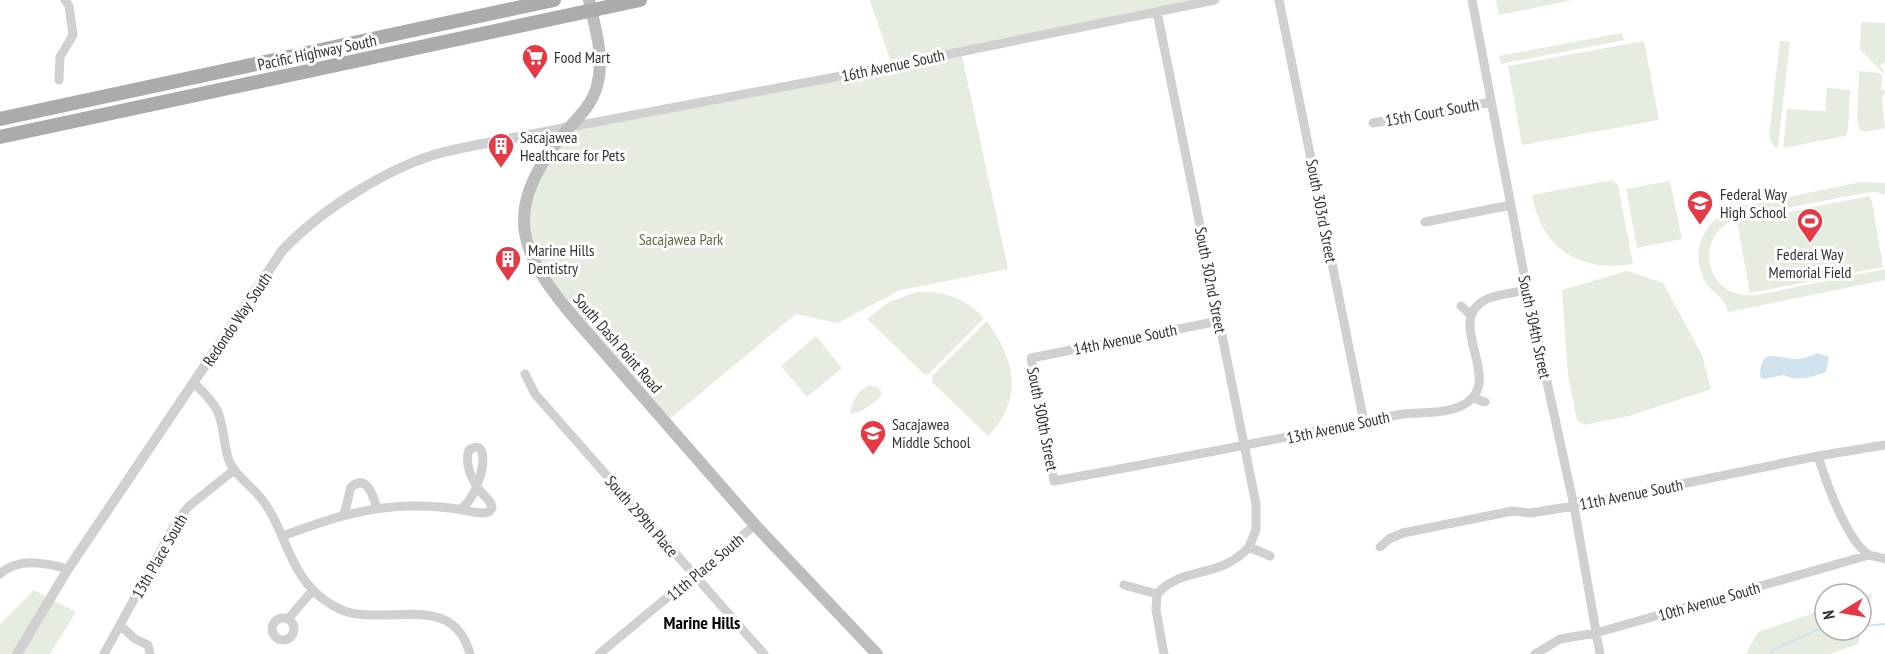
<svg xmlns="http://www.w3.org/2000/svg" width="1885" height="654" font-family="'PT Sans Narrow',sans-serif">
  <style>
    .green { fill: #e6ecdf }
    .water { fill: #cfe2ee }
    .lines { fill: none; stroke-linecap: round; stroke-linejoin: round }
    .stream { stroke: #cfe2ee; stroke-width: 2 }
    .minor { stroke: #d0d0d0; stroke-width: 9 }
    .tertiary { stroke: #d0d0d0; stroke-width: 10 }
    .secondary { stroke: #bdbdbd; stroke-width: 12 }
    .primary { stroke: #ababab; stroke-width: 14 }
    .labels { text-anchor: middle; dominant-baseline: central; stroke-width: 6; stroke-linejoin: round; paint-order: stroke }
    .street-label { font-size: 16px; fill: #333; stroke: #fff }
    .poi-label { font-size: 16px; fill: #333; stroke: #fff; text-anchor: start }
    .park-label { font-size: 16px; fill: #56703f; stroke: #fff }
    .neighbourhood-label { font-size: 18px; font-weight: bold; fill: #000; stroke: #fff }
  </style>
  <rect width="100%" height="100%" fill="#fff"/>
  <path class="green" d="M870 0H1214L961 51 1008 269 900 290 838 323 796 314 666 422 543 280 524 206 565 133 892 65Z
    M1496 0H1573L1499 15Z
    M1861 22 1885 23V62L1880 65 1885 75 1860 49Z
    M1622 33 1624 40 1501 64 1499 56Z
    M1644 41 1659 120 1522 145 1508 66Z
    M1780 41 1790 42 1778 147 1776 148 1772 143 1769 135Z
    M1859 71 1879 73 1882 76 1881 89 1885 90V94L1882 96 1885 128 1865 132 1859 129 1857 118Z
    M1827 88 1850 90 1848 130 1845 136 1783 148 1787 109 1825 111Z
    M1612 180 1618 185 1633 264C1581 273 1541 249 1532 195Z
    M1670 181 1682 239 1637 248 1626 189Z
    M1861 182 1885 183V195L1876 192 1864 193 1741 217C1690 232 1704 301 1756 295L1885 269V280L1728 312C1725 295 1712 295 1704 279 1688 248 1708 215 1739 207Z
    M1869 196 1872 201 1883 267 1750 293 1737 222Z
    M1627 271 1663 283 1702 355 1711 389 1629 416 1584 425 1577 420 1568 375 1562 290Z
    M917 292C943 291 966 298 984 318L929 374H924L867 319 889 302Z
    M987 321C1015 360 1024 399 988 436L932 382V376Z
    M816 336 842 368 807 397 781 366Z
    M870 385 879 388 882 394C876 403 861 413 851 414L850 411C854 400 858 389 870 385Z
    M34 590 76 612 50 654H0V624Z
    M1872 593 1858 644 1830 654H1746L1758 632 1825 609V630H1861V597Z"/>
  <path class="water" d="M1818 353 1829 357 1826 372C1813 377 1795 382 1784 375L1764 379 1760 377C1761 344 1776 360 1799 359 1805 358 1812 355 1818 353Z"/>
  <g class="lines">
    <path class="stream" d="M1861 626 1885 624
      M1770 654 1772 650 1817 630 1825 629"/>
    <path class="minor" d="M1279 0 1364 422
      M1472 0 1527 290 1574 506 1600 654
      M1157 12 1256 504V530L1249 547
      M59 80 60 57 73 35 69 6 65 0
      M1373 123 1491 102
      M570 127 846 75 1215 0
      M1425 222 1511 205
      M1461 306 1471 315
      M1219 321 1031 358 1054 481C1159 462 1263 442 1367 421 1379 419 1391 416 1403 414 1421 412 1444 414 1461 406 1510 383 1440 321 1487 299 1498 294 1514 293 1527 290
      M525 374 535 394 764 654
      M194 383C202 391 212 400 217 410 225 427 223 447 230 463 237 477 251 486 260 497 284 526 288 569 318 595 329 604 343 613 358 614 401 620 455 597 470 654
      M1473 398 1485 402
      M1818 456C1826 482 1847 541 1869 555
      M344 515 351 487C368 474 373 496 377 509
      M283 536C325 520 370 505 416 506 431 506 447 507 462 510 471 511 480 515 489 512L492 508C491 500 486 498 481 492 472 481 464 464 469 450 495 433 480 499 460 509
      M1380 547 1389 539 1403 533 1512 511 1531 513 1574 506 1818 456 1885 445
      M0 574C18 557 47 563 68 569
      M1124 585 1157 594
      M1157 594C1183 565 1219 580 1249 547L1270 556
      M1157 594 1156 610 1164 654
      M272 629a11 11 0 1 1 22 0a11 11 0 1 1-22 0Z
      M288 619 313 590
      M120 625 135 639 148 645 150 654
      M104 654 177 521 189 506 234 470
      M599 654 755 525
      M1535 654 1560 639 1596 633 1869 555 1885 559"/>
    <path class="tertiary" d="M17 654 68 569 282 251C320 210 390 166 444 152 486 142 528 136 570 127"/>
    <path class="secondary" d="M589 0C595 28 605 57 597 86 591 108 574 121 560 138 502 213 519 253 576 320L755 525 877 654"/>
    <path class="primary" d="M0 119 554 0
      M0 137 640 0"/>
  </g>
  <defs>
    <g id="supermarket-pin" transform="scale(1.35)"><path d="M0 17L-7.5 6A9.5 9.5 0 1 1 7.5 6Z" fill="#e63946" stroke="#fff"/><path d="M-6-5.5h2.5l.6 2H6L4.5 2H-2.5L-4.4-4H-6ZM-1.5 3.2a1.3 1.3 0 1 0 .1 0ZM3 3.2a1.3 1.3 0 1 0 .1 0Z" fill="#fff"/></g>
    <g id="building-pin" transform="scale(1.35)"><path d="M0 17L-7.5 6A9.5 9.5 0 1 1 7.5 6Z" fill="#e63946" stroke="#fff"/><path d="M-4-6H4V6H1V3H-1V6H-4ZM-2.5-4.3h1.7v1.8h-1.7ZM.8-4.3h1.7v1.8H.8ZM-2.5-1h1.7V.8h-1.7ZM.8-1h1.7V.8H.8Z" fill="#fff"/></g>
    <g id="school-pin" transform="scale(1.35)"><path d="M0 17L-7.5 6A9.5 9.5 0 1 1 7.5 6Z" fill="#e63946" stroke="#fff"/><path d="M0-5L7-2L0 1L-7-2ZM-4 1L0 2.5L4 1V4Q0 6-4 4Z" fill="#fff"/></g>
    <g id="stadium-pin" transform="scale(1.35)"><path d="M0 17L-7.5 6A9.5 9.5 0 1 1 7.5 6Z" fill="#e63946" stroke="#fff"/><path d="M0-5a6.5 5 0 1 0 0 10a6.5 5 0 1 0 0-10ZM-3.5-1.8h7v3.6h-7Z" fill="#fff"/></g>
  </defs>
  <g fill-rule="evenodd">
    <use href="#supermarket-pin" x="535" y="57"/>
    <use href="#building-pin" x="501" y="146"/>
    <use href="#school-pin" x="1700" y="203"/>
    <use href="#stadium-pin" x="1810" y="221"/>
    <use href="#building-pin" x="508" y="259"/>
    <use href="#school-pin" x="873" y="433"/>
  </g>
  <g class="labels">
    <g class="street-label">
      <text transform="translate(317 52) rotate(-12)">Pacific Highway South</text>
      <text transform="translate(893 65) rotate(-12)">16th Avenue South</text>
      <text transform="translate(1432 112) rotate(-10)">15th Court South</text>
      <text transform="translate(1322 211) rotate(79)">South 303rd Street</text>
      <text transform="translate(1211 280) rotate(79)">South 302nd Street</text>
      <text transform="translate(237 319) rotate(-56)">Redondo Way South</text>
      <text transform="translate(1535 327) rotate(78)">South 304th Street</text>
      <text transform="translate(1125 339) rotate(-11)">14th Avenue South</text>
      <text transform="translate(618 343) rotate(49)">South Dash Point Road</text>
      <text transform="translate(1043 419) rotate(79)">South 300th Street</text>
      <text transform="translate(1338 427) rotate(-12)">13th Avenue South</text>
      <text transform="translate(1631 494) rotate(-11)">11th Avenue South</text>
      <text transform="translate(642 516) rotate(49)">South 299th Place</text>
      <text transform="translate(159 556) rotate(-60)">13th Place South</text>
      <text transform="translate(705 567) rotate(-40)">11th Place South</text>
      <text transform="translate(1709 601) rotate(-16)">10th Avenue South</text>
    </g>
    <g class="poi-label">
      <text x="554" y="57">Food Mart</text>
      <text x="520" y="137">Sacajawea<tspan x="520" dy="18">Healthcare for Pets</tspan></text>
      <text x="1720" y="194">Federal Way<tspan x="1720" dy="18">High School</tspan></text>
      <text x="528" y="250">Marine Hills<tspan x="528" dy="18">Dentistry</tspan></text>
      <text x="1810" y="254" text-anchor="middle">Federal Way<tspan x="1810" dy="18">Memorial Field</tspan></text>
      <text x="892" y="424">Sacajawea<tspan x="892" dy="18">Middle School</tspan></text>
    </g>
    <g class="park-label">
      <text x="681" y="239">Sacajawea Park</text>
    </g>
    <g class="neighbourhood-label">
      <text x="702" y="622">Marine Hills</text>
    </g>
  </g>
  <g transform="translate(1843 612) rotate(259)"><circle r="28" fill="#ffffff" stroke="#adadad" stroke-width="1.5"/>
  <path d="M0-4.5L10 22L0 15L-10 22Z" fill="#e63946"/>
  <text y="-9" font-size="16" font-weight="bold" text-anchor="middle" fill="#333333">N</text>
  </g>
</svg>
